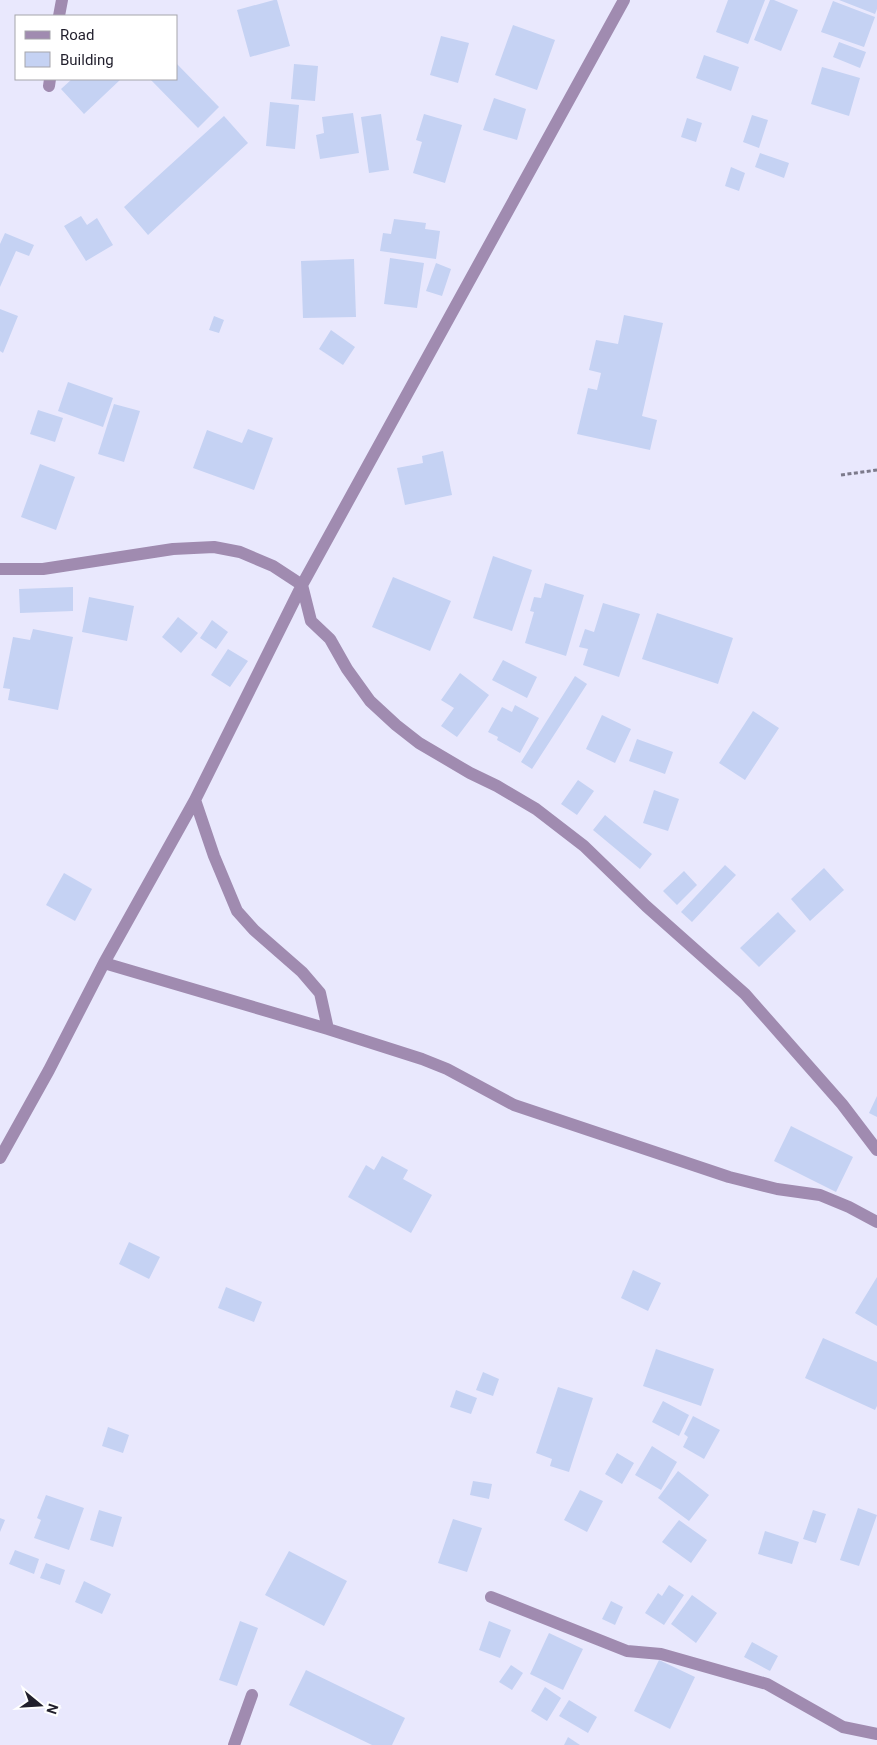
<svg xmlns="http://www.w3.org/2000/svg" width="877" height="1745" font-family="Roboto,sans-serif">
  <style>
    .building { fill: #c5d2f3 }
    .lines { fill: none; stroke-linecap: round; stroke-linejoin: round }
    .path { stroke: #7c7a8b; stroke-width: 3; stroke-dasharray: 4 2.5; stroke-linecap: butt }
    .street { stroke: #a08bb0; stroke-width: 12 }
  </style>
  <rect width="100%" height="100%" fill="#e9e8fd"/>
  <path class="building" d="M274 0H277L290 46 250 57 237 10Z
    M728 0H765L748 44 716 32Z
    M770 0H774L798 10 781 51 754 40Z
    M839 0H877V9L875 14Z
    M833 1 875 17 864 47 821 32Z
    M513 25 555 40 537 90 495 75Z
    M441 36 469 43 458 83 430 75Z
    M839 42 866 52 860 68 833 57Z
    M704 55 739 67 731 91 696 78Z
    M176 63 219 107 198 128 150 79H176Z
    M294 64 318 66 315 101 291 99Z
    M822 67 860 78 849 116 811 104Z
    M72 79H121L84 114 61 89Z
    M494 98 526 109 517 140 483 130Z
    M270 102 299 105 295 149 266 146Z
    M353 113 359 153 320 159 316 135 324 133 322 117Z
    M381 114 389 170 369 173 361 117Z
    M424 114 462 125 445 183 413 173 422 142 416 140Z
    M752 115 768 120 759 148 743 142Z
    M224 116 248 143 148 235 124 207Z
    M687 118 702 123 696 142 681 137Z
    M760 153 789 163 784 178 755 167Z
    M731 167 745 173 739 191 725 186Z
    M81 216 87 225 97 218 113 245 86 261 64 226Z
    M394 219 426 223 425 229 440 231 436 259 380 251 383 233 391 234Z
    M5 233 34 245 29 256 16 251 0 287V244Z
    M390 258 424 263 417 308 384 304Z
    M354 259 356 317 303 318 301 261Z
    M436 263 451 269 442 296 426 291Z
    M0 309 18 316 3 353 0 351Z
    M624 315 663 323 642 416 657 420 650 450 577 434 588 388 597 390 601 373 589 370 596 340 618 344Z
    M214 316 224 320 219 333 209 330Z
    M331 330 355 347 343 365 319 349Z
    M68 382 113 398 103 427 58 411Z
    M114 404 140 411 124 462 98 454Z
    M38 410 63 418 55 442 30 434Z
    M248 429 273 438 254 490 193 468 207 430 242 443Z
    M443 451 452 495 405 505 397 468 423 463 422 456Z
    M40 464 75 477 56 530 21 517Z
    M493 556 532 570 512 631 473 618Z
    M393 577 451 601 430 651 372 627Z
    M545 583 584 595 566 656 525 643 534 612 530 611 534 597 541 598Z
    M73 587V611L20 613 19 589Z
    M89 597 134 606 127 641 82 632Z
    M603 603 640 614 619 677 583 665 588 649 579 647 585 629 594 632Z
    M657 613 733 638 718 684 642 659Z
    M178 617 198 633 181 653 162 637Z
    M212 620 228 632 216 649 200 638Z
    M33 629 73 637 58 710 8 700 10 689 3 688 13 637 30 640Z
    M228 649 248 661 230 687 211 675Z
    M503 660 537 677 527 698 492 680Z
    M460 673 489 695 457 737 441 726 454 708 441 700Z
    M575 676 587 684 532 769 521 762Z
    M515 705 539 718 520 753 497 740 498 737 488 732 502 707 512 712Z
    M753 711 779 728 745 780 719 763Z
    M602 715 631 729 615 763 586 749Z
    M637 739 673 752 665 774 629 761Z
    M578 780 594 791 577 815 561 804Z
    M654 790 679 799 668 831 643 823Z
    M605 815 652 854 640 869 593 830Z
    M725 865 736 875 692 922 681 912Z
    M824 868 844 890 810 921 791 899Z
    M684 871 697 885 677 905 663 891Z
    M64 873 92 889 75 921 46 905Z
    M778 912 796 931 759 967 740 948Z
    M877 1096V1117L869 1113Z
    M791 1126 853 1157 836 1192 774 1161Z
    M382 1156 408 1170 403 1179 432 1195 411 1233 348 1197 366 1165 374 1170Z
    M129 1242 160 1257 149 1279 119 1264Z
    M633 1270 661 1283 648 1311 621 1298Z
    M877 1277V1326L855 1313Z
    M226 1287 262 1302 254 1322 218 1308Z
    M823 1338 877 1362V1406L875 1410 805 1378Z
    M656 1349 714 1369 701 1406 643 1386Z
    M483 1372 499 1379 493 1396 476 1390Z
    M558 1387 593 1398 569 1472 550 1466 552 1459 536 1453Z
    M456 1390 477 1398 471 1414 450 1407Z
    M663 1401 689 1415 679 1436 652 1422Z
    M693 1416 720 1430 704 1459 683 1447 688 1437 684 1434Z
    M108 1427 129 1435 123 1453 102 1446Z
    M652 1446 677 1462 661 1490 635 1475Z
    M617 1453 634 1463 622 1484 605 1474Z
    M678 1471 709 1495 689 1521 658 1498Z
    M473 1481 492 1484 489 1499 470 1495Z
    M580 1490 603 1501 587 1532 564 1520Z
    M46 1495 84 1508 69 1550 34 1538 41 1520 37 1518Z
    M858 1508 877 1515 859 1566 840 1560Z
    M99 1510 122 1517 113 1547 90 1540Z
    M813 1510 826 1514 816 1543 803 1539Z
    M0 1518 5 1520 0 1532Z
    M453 1519 482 1528 467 1572 438 1563Z
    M679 1520 707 1540 691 1563 662 1542Z
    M765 1531 799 1542 792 1564 758 1554Z
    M15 1550 39 1559 34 1574 9 1564Z
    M289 1551 347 1581 324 1626 265 1595Z
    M46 1563 65 1570 60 1585 40 1578Z
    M84 1581 111 1594 102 1614 75 1602Z
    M669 1585 684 1595 664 1625 645 1613 658 1593 662 1596Z
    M692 1595 717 1613 696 1643 671 1624Z
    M611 1601 623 1607 615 1625 602 1619Z
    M240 1621 258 1628 237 1686 219 1680Z
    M489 1621 511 1630 500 1658 479 1650Z
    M549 1633 583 1649 563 1690 530 1674Z
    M752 1642 778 1656 770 1671 744 1657Z
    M659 1660 695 1677 670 1729 634 1711Z
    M511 1665 523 1673 512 1690 499 1682Z
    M306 1670 405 1718 392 1745H372L289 1705Z
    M545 1687 561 1698 547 1721 531 1711Z
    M569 1700 597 1717 588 1733 559 1716Z
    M568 1737 580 1745H564Z"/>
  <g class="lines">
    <path class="path" d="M841 475 877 470"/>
    <path class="street" d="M59 16 62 0
      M49 86 50 79
      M0 569H43L173 549 214 547 240 552 273 566 302 585 311 621 330 639 347 669 370 701 396 725 419 743 470 773 497 786 536 809 584 846 646 906 745 994 842 1104 877 1150
      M195 800 214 856 237 911 254 930 302 972 320 993 328 1029
      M104 963 328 1029 422 1059 447 1069 514 1105 729 1177 777 1189 820 1195 849 1207 877 1222
      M0 1158 49 1070 104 963 195 800 302 585 624 0
      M491 1597 627 1651 661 1654 767 1684 843 1727 877 1734
      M234 1745 252 1695"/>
  </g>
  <rect x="15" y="15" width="162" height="65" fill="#ffffff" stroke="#a6a5ab"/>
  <rect x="25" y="31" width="25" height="8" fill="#a08bb0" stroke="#a6a5ab"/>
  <text x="60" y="40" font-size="15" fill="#211f2c">Road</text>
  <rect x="25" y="52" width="25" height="15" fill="#c5d2f3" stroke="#a6a5ab"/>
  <text x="60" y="65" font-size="15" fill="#211f2c">Building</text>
  <g transform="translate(40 1705) rotate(108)" stroke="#ffffff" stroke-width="4" paint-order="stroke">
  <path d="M0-4L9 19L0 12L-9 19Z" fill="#211f2c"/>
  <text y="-8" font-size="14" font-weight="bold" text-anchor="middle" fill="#211f2c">N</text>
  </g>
</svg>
